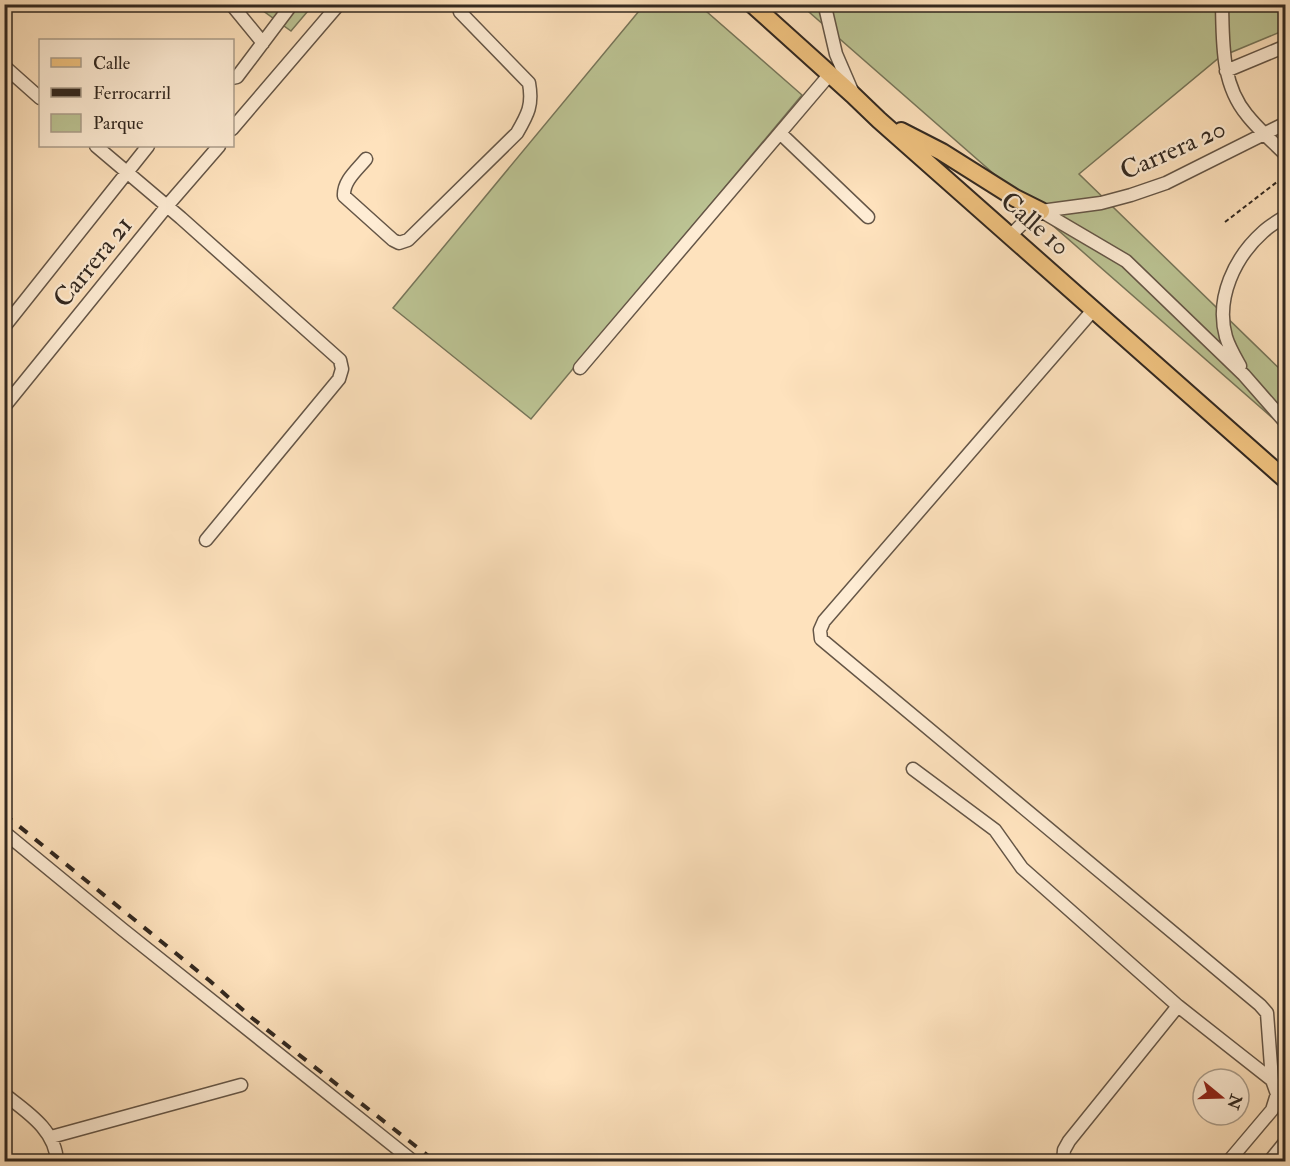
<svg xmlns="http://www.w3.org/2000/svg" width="1290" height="1166" font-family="'IM FELL Double Pica',serif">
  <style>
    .green { fill: #bcc494; stroke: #77765a; stroke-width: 1.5 }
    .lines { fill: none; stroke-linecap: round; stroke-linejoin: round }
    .minor-casing { stroke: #655647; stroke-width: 15 }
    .major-casing { stroke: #322820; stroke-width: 20 }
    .path { stroke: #322820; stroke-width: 2; stroke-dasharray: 4.5 3; stroke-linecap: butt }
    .minor { stroke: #feecd4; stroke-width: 12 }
    .major { stroke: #efc17e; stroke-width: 16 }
    .rail { stroke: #322820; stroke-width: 4; stroke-dasharray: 10 10; stroke-linecap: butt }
    .labels { text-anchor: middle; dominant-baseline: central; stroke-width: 4.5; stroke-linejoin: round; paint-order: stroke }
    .street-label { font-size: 26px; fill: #322820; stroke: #feecd4 }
  </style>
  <rect width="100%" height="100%" fill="#fee2bd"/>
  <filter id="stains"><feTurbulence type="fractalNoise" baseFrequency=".00333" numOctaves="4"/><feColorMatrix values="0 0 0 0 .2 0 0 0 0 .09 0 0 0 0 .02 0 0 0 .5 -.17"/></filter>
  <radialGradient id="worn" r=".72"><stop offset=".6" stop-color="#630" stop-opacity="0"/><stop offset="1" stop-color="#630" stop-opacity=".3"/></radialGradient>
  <path class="green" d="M255 5H313L291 31Z
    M644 5H699L802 95 531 419 393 308Z
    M801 5H1285V30L1220 57 1079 174 1285 374V429Z"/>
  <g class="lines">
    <g class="minor-casing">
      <path id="minor" d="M231 4 263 43
        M826 4V11L836 54 852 91
        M1222 4C1223 42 1221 84 1247 115 1258 129 1273 142 1286 155
        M4 66 40 98
        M1226 71 1286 46
        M232 78 237 77 292 4
        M232 129 339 4
        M780 133 868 217
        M96 146 181 218 340 360 342 369 339 379 206 540
        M366 159C357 170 343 181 344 196L393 240 399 243 408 240 517 133C528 114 533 105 529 83L460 12 458 4
        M1041 211 1126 261 1244 375 1286 423
        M1010 236 1026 220 1041 211 1101 203 1131 195 1166 183 1286 123
        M1094 309 824 621 820 630 821 639 1260 1005 1267 1013 1272 1080
        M4 327 148 146
        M1240 366C1235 357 1229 347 1226 337 1215 298 1235 257 1263 232 1269 226 1278 221 1286 216
        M580 368 830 74
        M4 407 167 206 219 146
        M913 769 995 830 1022 868 1178 1006 1069 1141 1064 1150 1063 1162
        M4 832 122 929 414 1162
        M1178 1006 1272 1080 1277 1094 1272 1110 1228 1162
        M4 1094C27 1112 56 1130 57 1162
        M51 1137 241 1085
        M1269 1162 1286 1141"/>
    </g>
    <g class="major-casing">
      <path id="major" d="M752 4 853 95 879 120 1286 480
        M901 131 942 152 1015 198 1041 211"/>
    </g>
    <path class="path" d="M1225 222 1286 175"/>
    <use href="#minor" class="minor"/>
    <use href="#major" class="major"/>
    <path class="rail" d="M4 814 210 981 252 1018 436 1162"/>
  </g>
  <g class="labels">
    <g class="street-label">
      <text transform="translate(1173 150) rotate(-24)">Carrera 20</text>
      <text transform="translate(1035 224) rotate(41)">Calle 10</text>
      <text transform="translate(93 262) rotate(-51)">Carrera 21</text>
    </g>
  </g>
  <rect width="1290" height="1166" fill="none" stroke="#fee2bd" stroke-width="24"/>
  <rect x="6" y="6" width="1278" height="1154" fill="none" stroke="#322820" stroke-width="3"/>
  <rect x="12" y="12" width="1266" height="1142" fill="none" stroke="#322820" stroke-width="1.5"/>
  <rect x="39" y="39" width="195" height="108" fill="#feecd4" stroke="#ac9e8c" stroke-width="1.5"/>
  <rect x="51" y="58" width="30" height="9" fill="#efc17e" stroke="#ac9e8c" stroke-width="1.5"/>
  <text x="93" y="69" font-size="18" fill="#322820">Calle</text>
  <rect x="51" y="88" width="30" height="9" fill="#322820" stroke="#ac9e8c" stroke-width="1.5"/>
  <text x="93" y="99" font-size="18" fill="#322820">Ferrocarril</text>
  <rect x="51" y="114" width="30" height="18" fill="#bcc494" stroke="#ac9e8c" stroke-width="1.5"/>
  <text x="93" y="129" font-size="18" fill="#322820">Parque</text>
  <g transform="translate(1221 1097) rotate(109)"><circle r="28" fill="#feecd4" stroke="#ac9e8c" stroke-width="1.5"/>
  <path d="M0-4.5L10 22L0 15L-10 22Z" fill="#8f2418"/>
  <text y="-9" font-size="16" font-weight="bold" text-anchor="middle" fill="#322820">N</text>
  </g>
  <rect width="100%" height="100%" filter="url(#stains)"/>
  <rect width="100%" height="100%" fill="url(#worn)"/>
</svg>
